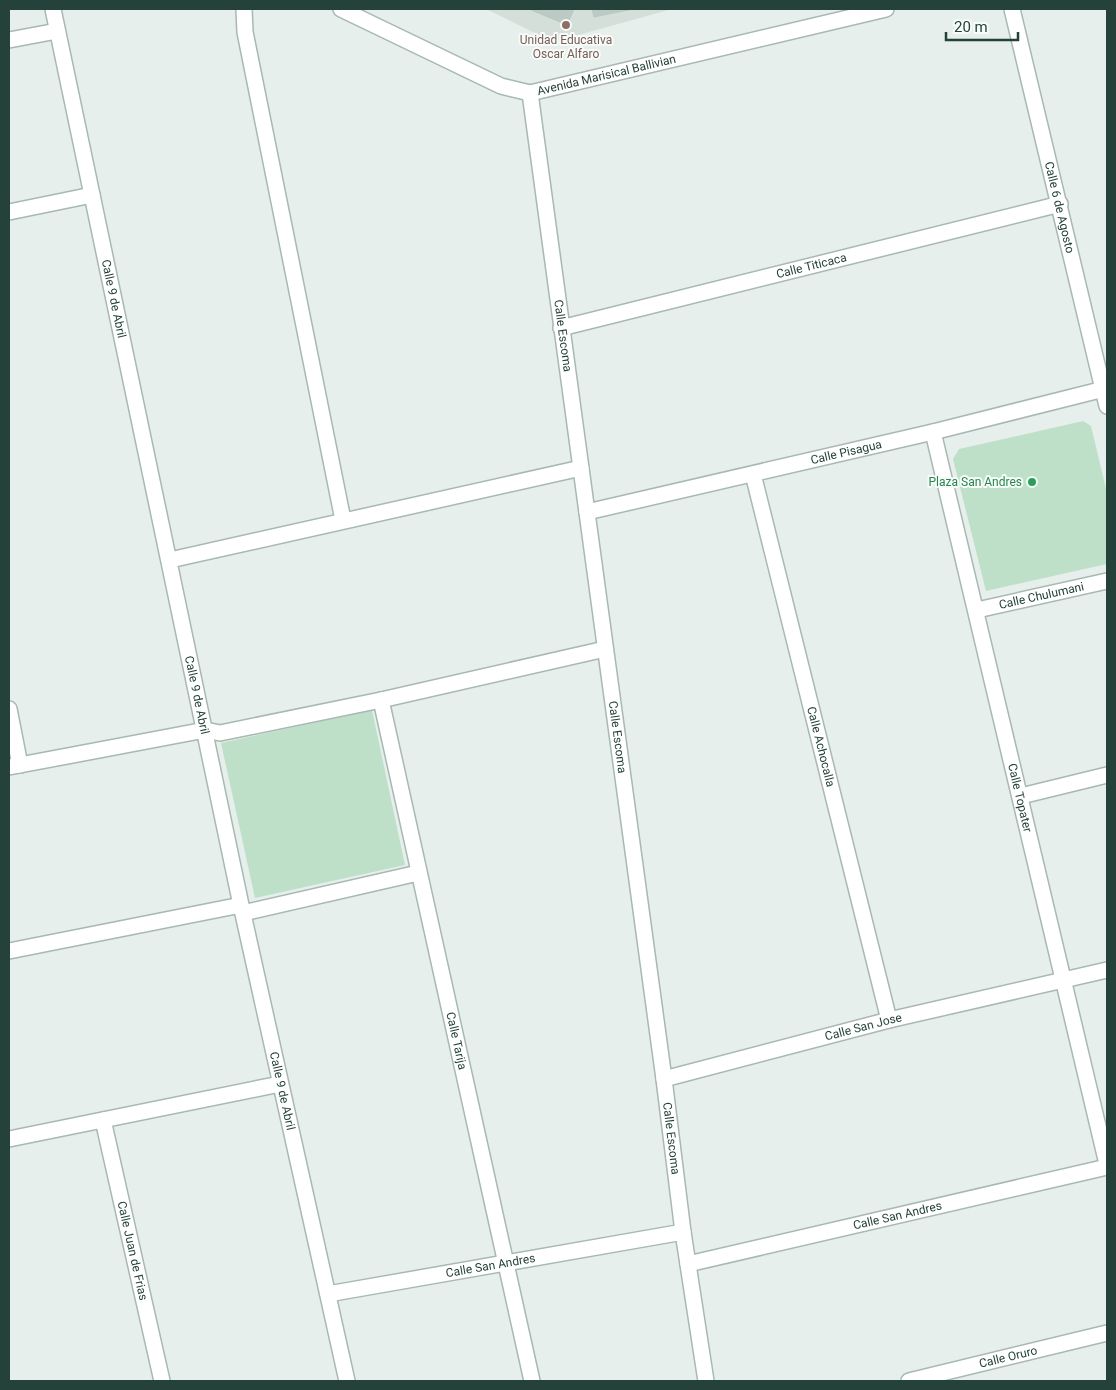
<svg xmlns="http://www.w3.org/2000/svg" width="1116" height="1390" font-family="Roboto,sans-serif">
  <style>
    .built { fill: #d4dfda }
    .green { fill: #bfe0c8 }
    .building { fill: #bbcac4; stroke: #b8c9c2 }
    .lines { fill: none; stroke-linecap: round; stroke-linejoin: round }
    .minor-casing { stroke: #a8b8b2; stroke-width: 18 }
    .minor { stroke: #fff; stroke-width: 15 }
    .education-dot { fill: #8d6e63; stroke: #f7fbf9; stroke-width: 2 }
    .leisure-dot { fill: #2e9e5b; stroke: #f7fbf9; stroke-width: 2 }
    .labels { text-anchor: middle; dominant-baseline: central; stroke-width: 4; stroke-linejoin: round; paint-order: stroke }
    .education-label { font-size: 12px; fill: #785e54; stroke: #f7fbf9 }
    .street-label { font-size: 12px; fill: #24423a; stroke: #f7fbf9 }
    .leisure-label { font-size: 12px; fill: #27864d; stroke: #f7fbf9; text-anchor: end }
  </style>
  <rect width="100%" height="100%" fill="#e6efeb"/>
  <path class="built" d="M486 9H672L553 42Z"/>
  <path class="green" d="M1083 421 1091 426 1107 493V564L986 591 953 459 959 449Z
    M372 710 405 865 255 898 221 743Z"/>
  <path class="building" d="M529 9H574L567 25Z
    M592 9H633L594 17Z"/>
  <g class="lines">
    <g class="minor-casing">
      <g id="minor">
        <path id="s1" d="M53 9 241 905 347 1381"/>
        <path d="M244 9 245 32 343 520"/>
        <path id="s2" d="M341 9 501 86 530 93 886 9"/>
        <path id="s3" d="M1012 9 1107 406"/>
        <path d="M9 40 57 31"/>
        <path id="s4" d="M530 93 664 1079 683 1232 706 1381"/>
        <path d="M9 212 92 195"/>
        <path id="s5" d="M561 328 1060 204"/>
        <path id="s6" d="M933 432 1107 1164"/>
        <path id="s7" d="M753 474 889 1020"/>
        <path id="s8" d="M587 512 933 432 1104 389"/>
        <path d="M170 560 581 468"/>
        <path id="s9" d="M977 610 1107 581"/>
        <path id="s10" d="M381 700 532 1381"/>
        <path d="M9 709 20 765"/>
        <path d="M9 767 205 730 220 733 381 700 605 649"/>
        <path d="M1021 796 1107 775"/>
        <path d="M243 913 418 873"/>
        <path d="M9 951 241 905"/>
        <path id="s11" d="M664 1079 889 1020 1107 970"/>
        <path id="s12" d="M103 1120 162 1381"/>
        <path d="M9 1139 280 1084"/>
        <path id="s13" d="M688 1264 1107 1167"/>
        <path id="s14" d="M328 1294 683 1232"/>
        <path id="s15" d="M909 1381 1107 1333"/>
      </g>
    </g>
    <use href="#minor" class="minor"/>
  </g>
  <circle class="education-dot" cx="566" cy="25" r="5"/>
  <circle class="leisure-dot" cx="1032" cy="482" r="5"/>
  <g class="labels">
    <g class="education-label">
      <text x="566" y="40">Unidad Educativa<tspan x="566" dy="14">Oscar Alfaro</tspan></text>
    </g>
    <g class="street-label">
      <text stroke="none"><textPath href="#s2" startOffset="286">Avenida Marisical Ballivian</textPath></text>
      <text stroke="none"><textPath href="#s3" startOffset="204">Calle 6 de Agosto</textPath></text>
      <text stroke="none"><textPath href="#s5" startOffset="258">Calle Titicaca</textPath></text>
      <text stroke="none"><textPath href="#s1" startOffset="296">Calle 9 de Abril</textPath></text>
      <text stroke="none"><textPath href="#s4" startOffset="245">Calle Escoma</textPath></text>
      <text stroke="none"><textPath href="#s8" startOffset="266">Calle Pisagua</textPath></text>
      <text stroke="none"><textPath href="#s9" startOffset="66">Calle Chulumani</textPath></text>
      <text stroke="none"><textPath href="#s1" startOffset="701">Calle 9 de Abril</textPath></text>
      <text stroke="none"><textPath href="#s4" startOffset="650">Calle Escoma</textPath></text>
      <text stroke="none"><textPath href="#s7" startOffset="281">Calle Achocalla</textPath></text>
      <text stroke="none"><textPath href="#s6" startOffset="376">Calle Topater</textPath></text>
      <text stroke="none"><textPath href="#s11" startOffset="206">Calle San Jose</textPath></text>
      <text stroke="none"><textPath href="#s10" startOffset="349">Calle Tarija</textPath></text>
      <text stroke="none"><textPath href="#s1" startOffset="1106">Calle 9 de Abril</textPath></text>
      <text stroke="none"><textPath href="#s4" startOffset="1055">Calle Escoma</textPath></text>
      <text stroke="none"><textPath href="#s13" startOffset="215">Calle San Andres</textPath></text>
      <text stroke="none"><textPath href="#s12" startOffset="134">Calle Juan de Frias</textPath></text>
      <text stroke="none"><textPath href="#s14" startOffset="165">Calle San Andres</textPath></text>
      <text stroke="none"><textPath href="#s15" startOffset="102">Calle Oruro</textPath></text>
    </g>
    <g class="leisure-label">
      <text x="1022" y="482">Plaza San Andres</text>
    </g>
  </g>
  <rect width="1116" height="1390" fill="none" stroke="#24423a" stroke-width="20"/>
  <path d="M946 32v8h72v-8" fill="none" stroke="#24423a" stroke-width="2.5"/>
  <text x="954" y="32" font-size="15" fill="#24423a" stroke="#f7fbf9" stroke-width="4" paint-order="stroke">20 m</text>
</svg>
